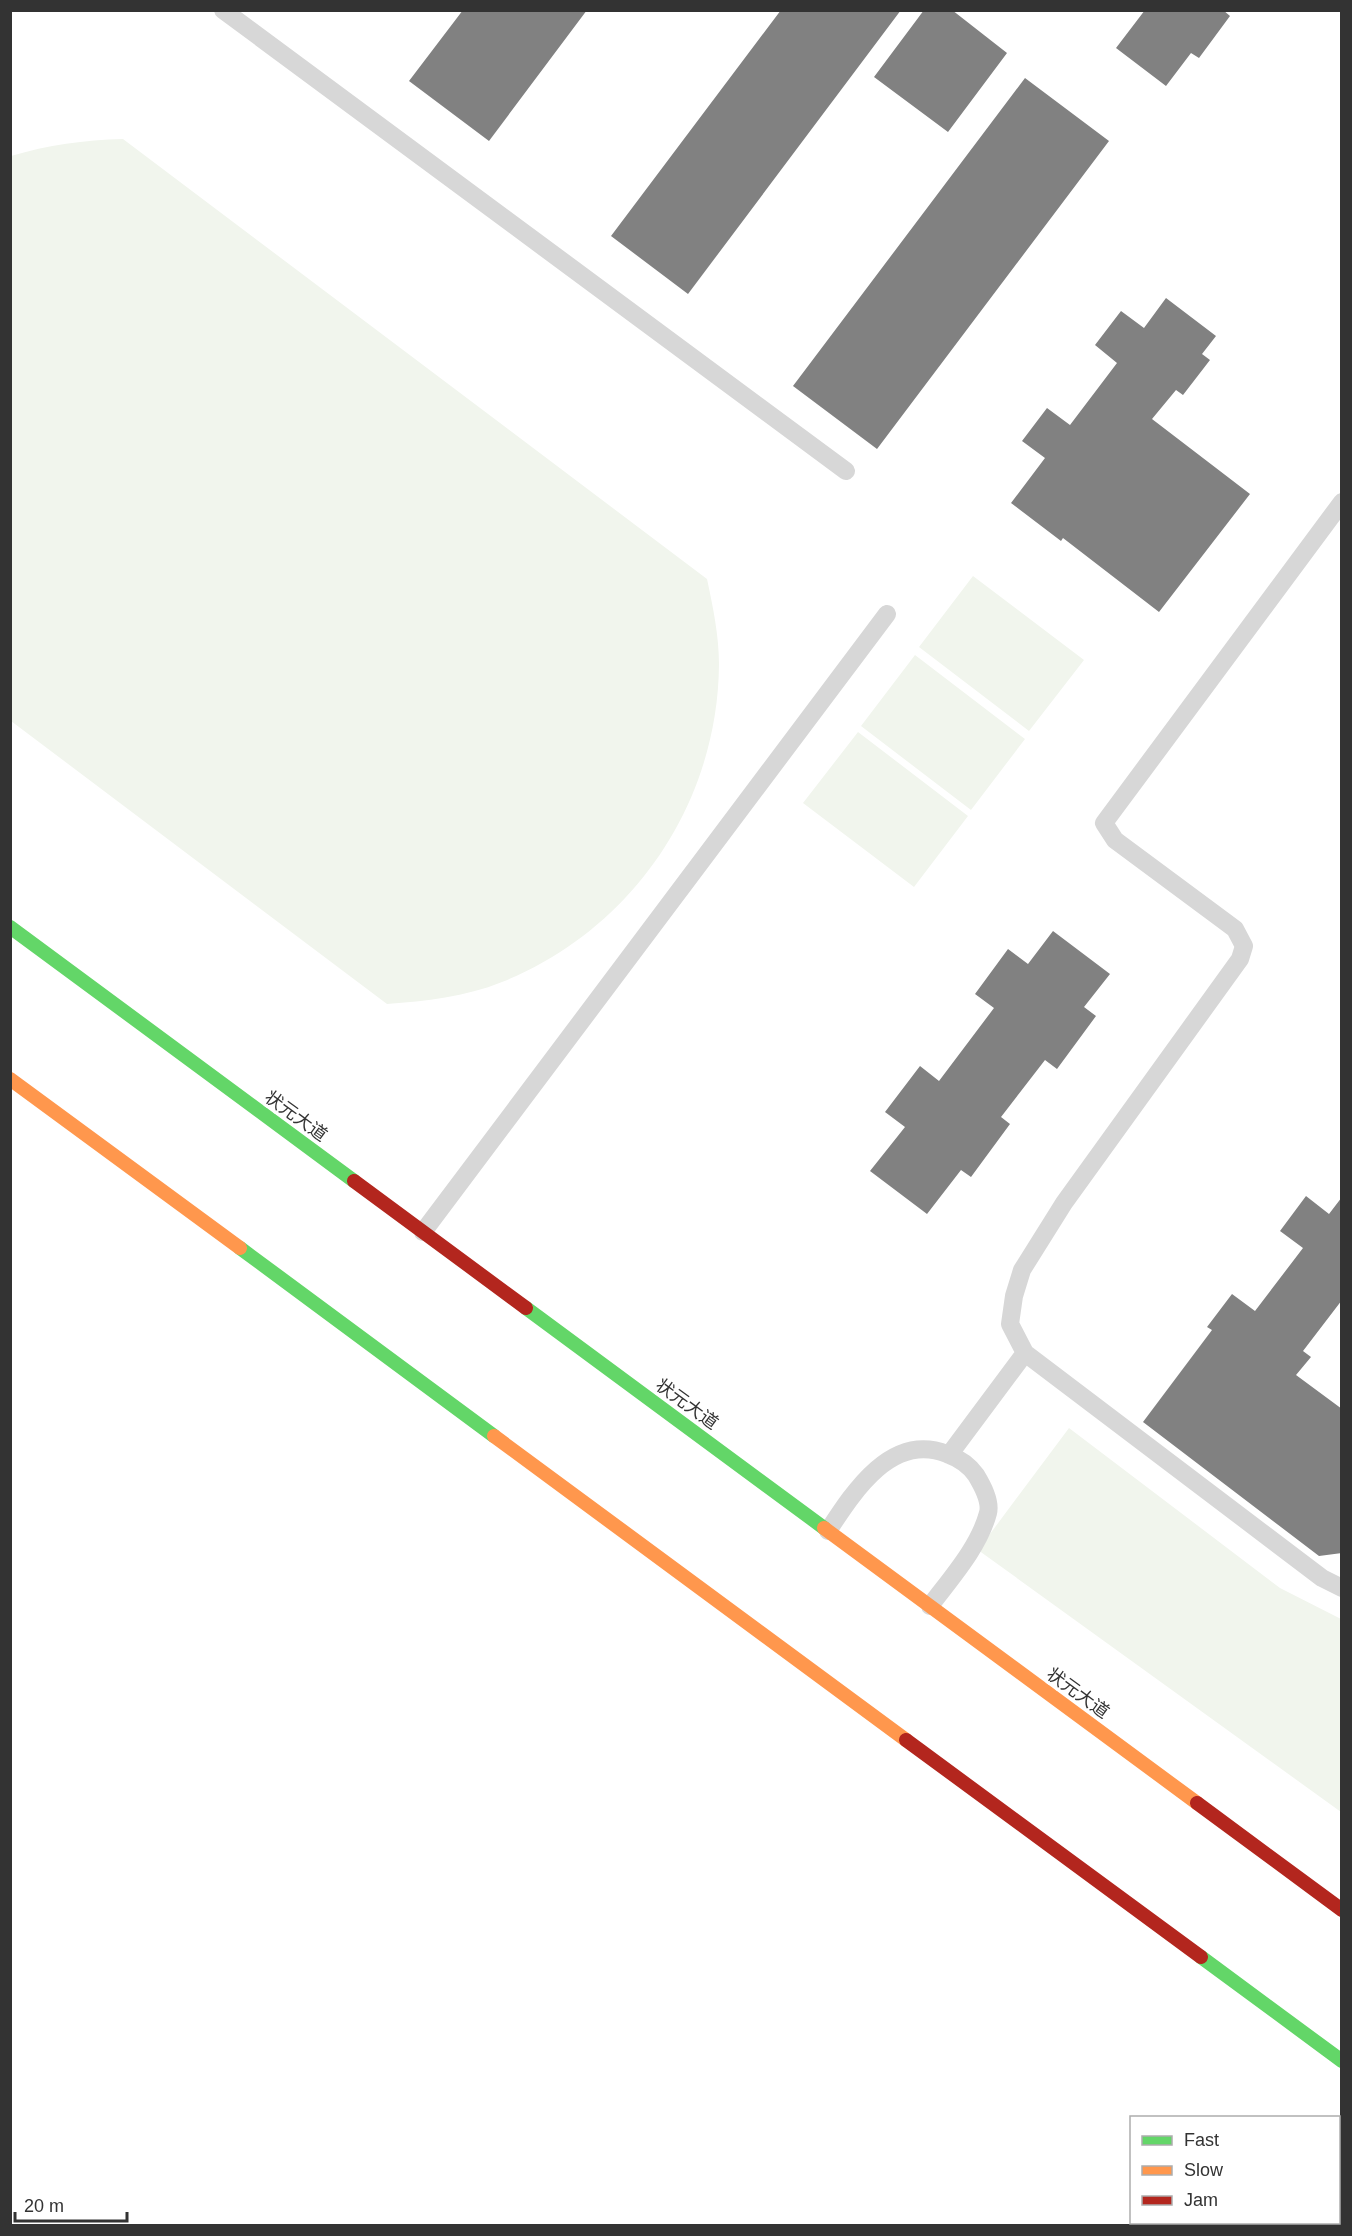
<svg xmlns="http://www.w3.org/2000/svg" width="1352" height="2236" font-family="Arial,'Noto Sans SC',sans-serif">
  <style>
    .green { fill: #f1f5ed }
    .building { fill: #818181 }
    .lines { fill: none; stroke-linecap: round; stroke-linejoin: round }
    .lane { stroke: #d7d7d7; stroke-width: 18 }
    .fast { stroke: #63d668; stroke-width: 14 }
    .slow { stroke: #ff974d; stroke-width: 14 }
    .jam { stroke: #b3261e; stroke-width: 14 }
    .labels { text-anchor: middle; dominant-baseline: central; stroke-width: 6; stroke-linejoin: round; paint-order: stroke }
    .street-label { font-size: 18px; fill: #333; stroke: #fff }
  </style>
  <rect width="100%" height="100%" fill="#fff"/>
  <path class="green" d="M123 139 707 579C713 607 719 636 719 664 718 804 632 930 502 982 465 997 426 1001 387 1004L11 721V156C48 145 84 140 123 139Z
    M973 576 1084 660 1029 731 919 647Z
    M915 655 1025 739 971 810 861 726Z
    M858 732 968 816 914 887 803 803Z
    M1069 1428 1280 1588 1341 1619V1812L978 1550Z"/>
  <path class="building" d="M463 10H587L489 141 409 81Z
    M781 10H901L688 294 611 236Z
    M924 10H952L1007 53 948 132 874 77Z
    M1145 10H1223L1230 16 1199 58 1191 53 1166 86 1116 48Z
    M1025 78 1109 141 877 449 793 386Z
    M1166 298 1216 336 1202 354 1210 360 1183 395 1176 390 1152 419 1250 494 1159 612 1063 538 1061 541 1011 503 1045 458 1022 441 1047 408 1070 425 1117 363 1095 345 1121 311 1144 328Z
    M1053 931 1110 974 1084 1007 1096 1016 1057 1069 1045 1060 1001 1117 1010 1124 971 1177 961 1170 927 1214 870 1171 905 1127 885 1112 920 1066 939 1081 994 1008 975 994 1008 949 1028 964Z
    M1306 1196 1329 1214 1342 1197V1300L1303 1351 1311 1357 1296 1375 1342 1409V1553L1319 1556 1143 1422 1212 1330 1207 1327 1232 1294 1255 1311 1303 1248 1280 1231Z"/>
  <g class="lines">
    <path class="lane" d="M223 10 846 471
      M423 1232 887 614
      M1025 1353 1010 1324 1014 1296 1022 1270 1064 1203 1240 959 1244 946 1235 929 1115 840 1104 823 1342 502
      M949 1455 1025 1353 1322 1578 1342 1588
      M828 1531C854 1491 892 1432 947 1454 958 1458 969 1465 976 1475 982 1485 991 1501 988 1513 979 1547 951 1578 930 1606"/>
    <path class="fast" d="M10 927 354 1181
      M240 1248 494 1436
      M526 1308 824 1528
      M1201 1957 1342 2061"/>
    <path class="slow" d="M10 1079 240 1248
      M494 1436 906 1740
      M824 1528 1197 1803"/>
    <path class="jam" d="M354 1181 526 1308
      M906 1740 1201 1957
      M1197 1803 1342 1910"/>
  </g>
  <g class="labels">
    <g class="street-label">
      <text transform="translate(296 1116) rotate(36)">状元大道</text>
      <text transform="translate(687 1404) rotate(36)">状元大道</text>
      <text transform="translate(1078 1693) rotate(36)">状元大道</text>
    </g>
  </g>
  <rect width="1352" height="2236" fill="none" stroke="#333333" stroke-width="24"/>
  <rect x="1130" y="2116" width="210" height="108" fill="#ffffff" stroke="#adadad" stroke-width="1.5"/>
  <rect x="1142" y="2136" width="30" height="9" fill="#63d668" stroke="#adadad" stroke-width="1.5"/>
  <text x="1184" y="2146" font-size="18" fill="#333333">Fast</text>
  <rect x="1142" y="2166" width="30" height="9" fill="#ff974d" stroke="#adadad" stroke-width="1.5"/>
  <text x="1184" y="2176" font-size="18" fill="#333333">Slow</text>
  <rect x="1142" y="2196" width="30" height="9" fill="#b3261e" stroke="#adadad" stroke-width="1.5"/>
  <text x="1184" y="2206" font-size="18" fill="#333333">Jam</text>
  <path d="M15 2212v9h112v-9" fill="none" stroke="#333333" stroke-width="3"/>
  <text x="24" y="2212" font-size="18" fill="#333333" stroke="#ffffff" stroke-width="4.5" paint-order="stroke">20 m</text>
</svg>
